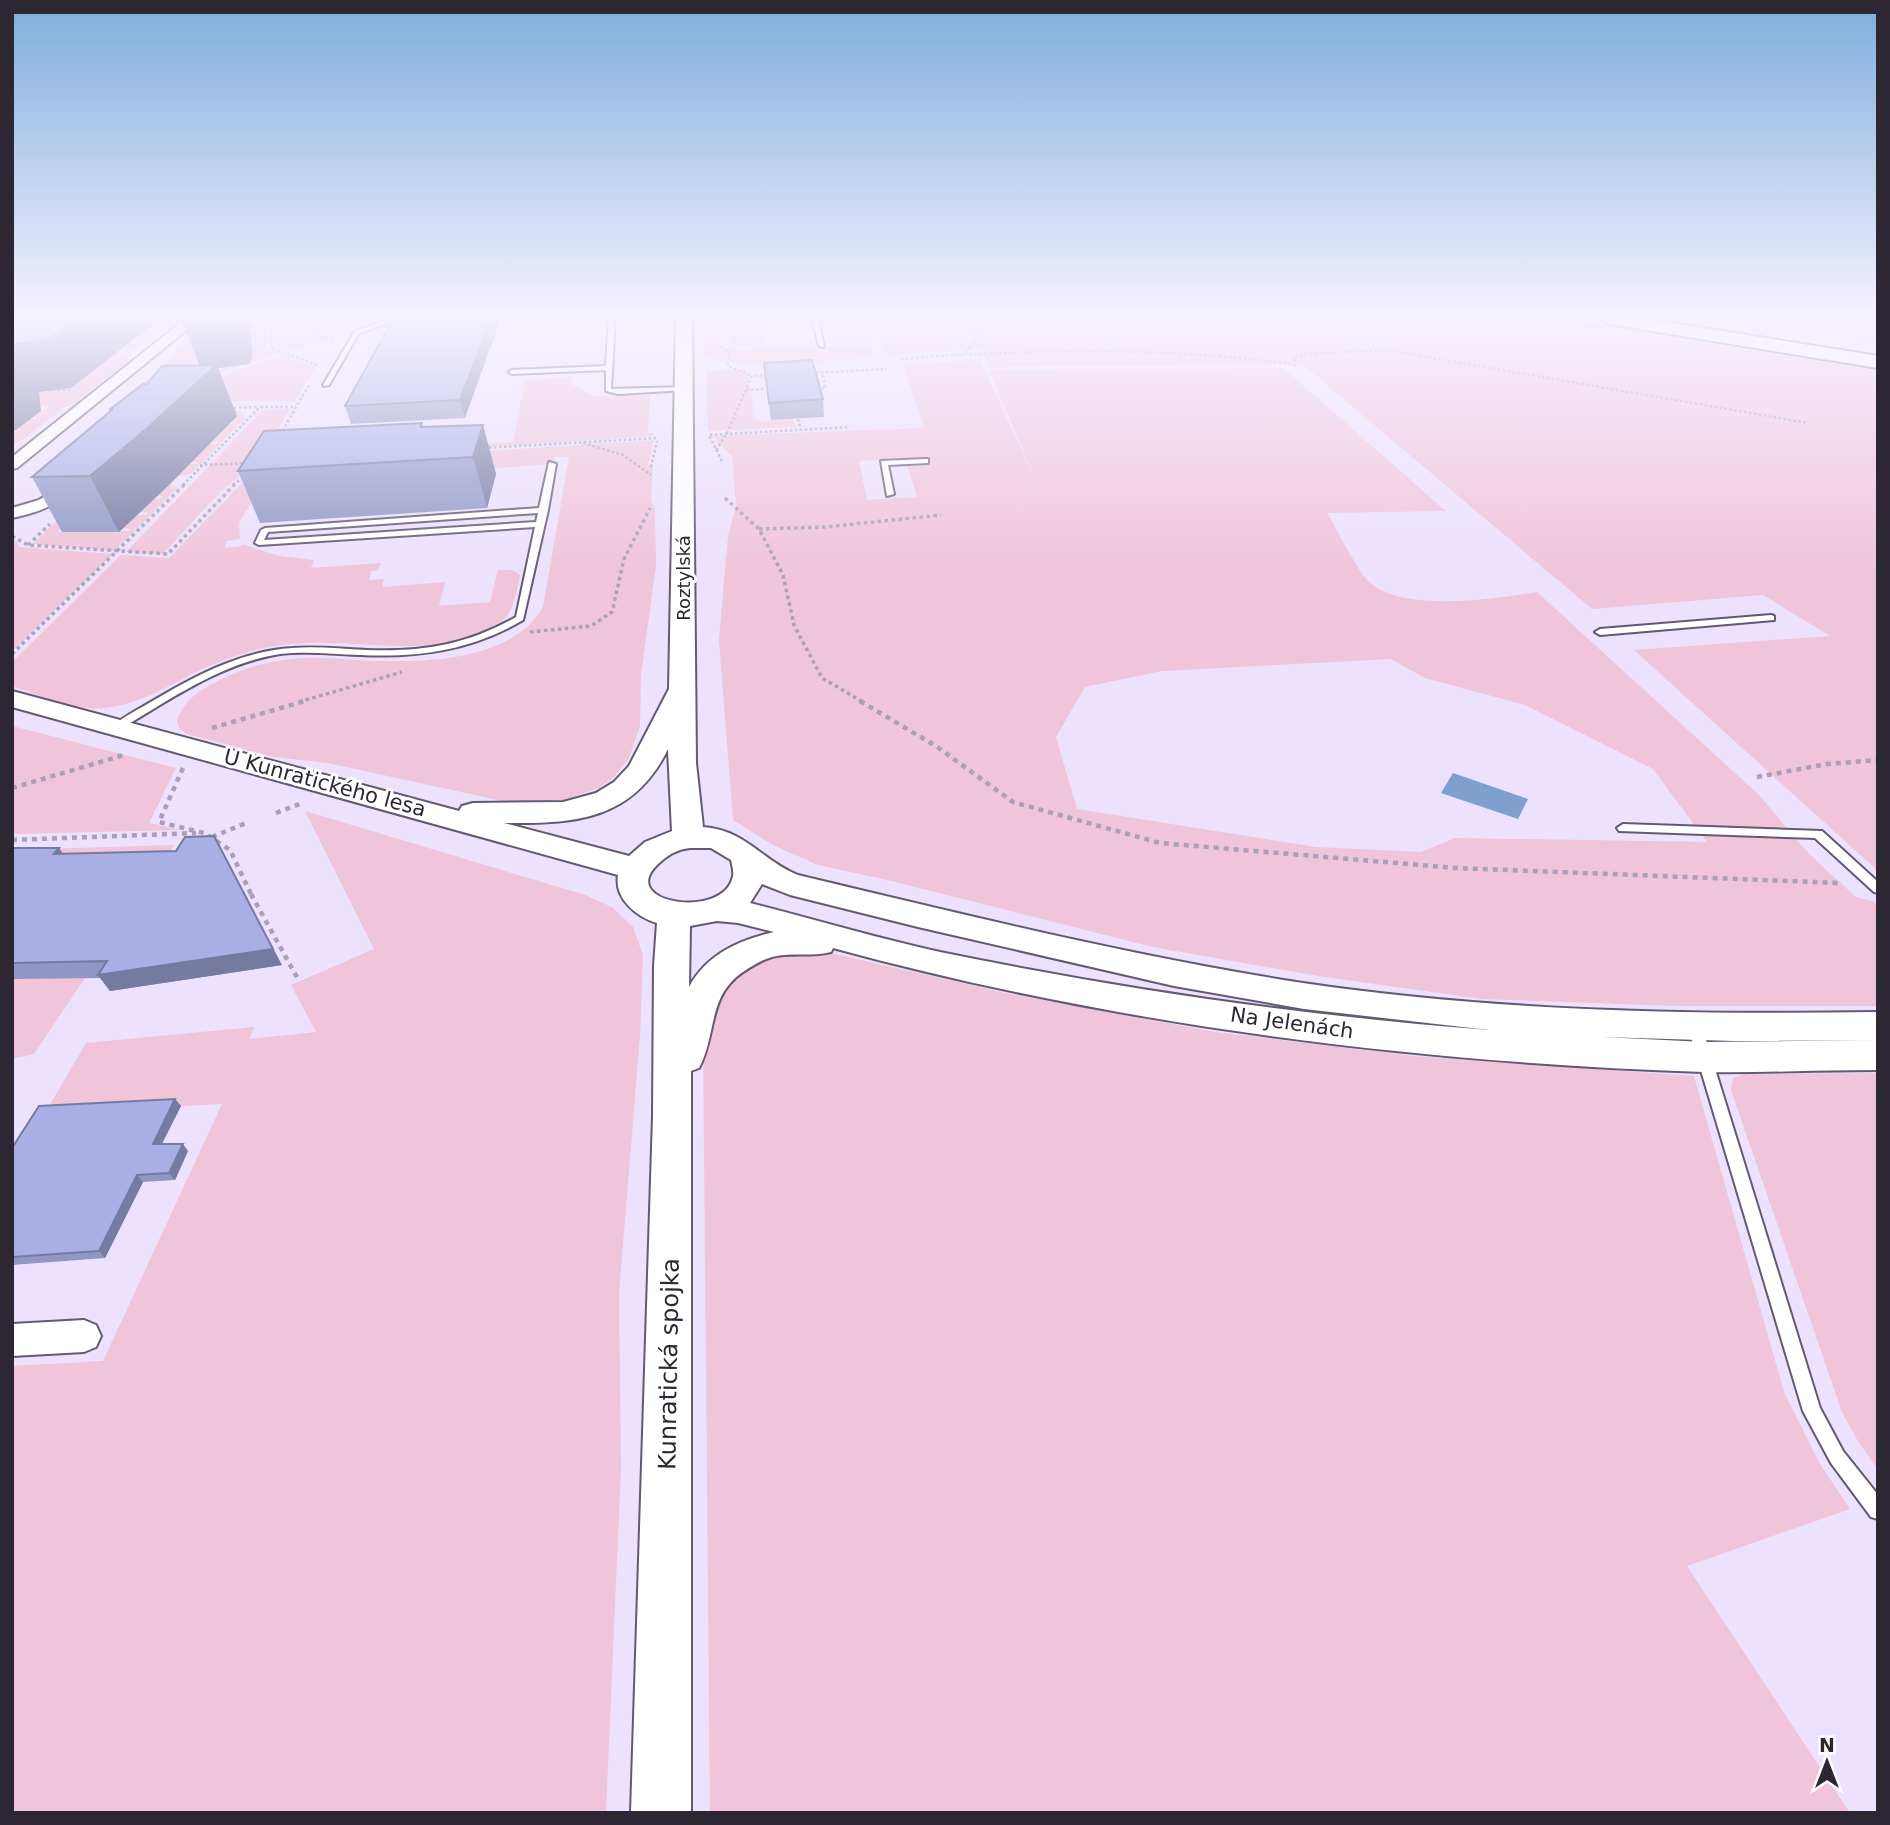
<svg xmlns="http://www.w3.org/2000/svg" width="1890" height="1825" font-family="'DejaVu Sans',sans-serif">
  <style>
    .green { fill: #f0c4d9; fill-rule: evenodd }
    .water { fill: #7f9fcd }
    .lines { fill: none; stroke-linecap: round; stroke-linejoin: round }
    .lane-casing { stroke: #635a72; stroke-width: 4 }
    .street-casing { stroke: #635a72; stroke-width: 4 }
    .secondary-casing { stroke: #635a72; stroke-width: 4 }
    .highway-casing { stroke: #635a72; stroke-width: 4 }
    .path-far2 { stroke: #a9a0b7; stroke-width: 2.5; stroke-dasharray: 2.5 2.5; stroke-linecap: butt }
    .path-far1 { stroke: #a9a0b7; stroke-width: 3.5; stroke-dasharray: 3.5 3.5; stroke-linecap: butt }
    .path { stroke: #a9a0b7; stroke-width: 4.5; stroke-dasharray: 5 5; stroke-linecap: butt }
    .lane { fill: #fff; fill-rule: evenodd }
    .street { fill: #fff; fill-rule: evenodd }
    .secondary { fill: #fff; fill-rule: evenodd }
    .highway { fill: #fff; fill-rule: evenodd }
    .wall { fill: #9196c4 }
    .shaded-wall { fill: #767aa0 }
    .building { fill: #a9aee4; stroke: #767aa0; stroke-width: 2 }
    .labels { text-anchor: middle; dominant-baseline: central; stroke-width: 6; stroke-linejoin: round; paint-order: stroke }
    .far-street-label { font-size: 18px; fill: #2c2732; stroke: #fff }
    .street-label { font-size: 21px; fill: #2c2732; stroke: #fff }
    .near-street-label { font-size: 24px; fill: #2c2732; stroke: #fff }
  </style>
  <rect width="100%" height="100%" fill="#ece1fe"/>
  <path class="green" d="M112 318H173L174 322C159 341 140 349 117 349L137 341 130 339 149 331 143 330 162 321H118Z
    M219 318H257L266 320 267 348 279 353 250 363V359L261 357 250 354 249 345 260 343 249 341V332L259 330H252Z
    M272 318H381L342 329 337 338Z
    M702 318H715L719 346 737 351 853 346 869 349 873 354C857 364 738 364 714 361L703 353Z
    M728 318H760L763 343H754V348L734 344 730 339Z
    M823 318H1555L1878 371V871L1634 650 1830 636 1763 595 1592 609 1302 364 992 367 981 349 890 355 882 340 830 343Z
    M1713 318H1878V344Z
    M275 323 323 339 287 351 277 347Z
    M196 337 209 360 195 363 209 365V369L244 365 145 398 139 386Z
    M114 354 130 356 122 362 125 364 72 405 65 407 18 443H12V433L23 430 12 429 29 419H36L38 417H28L52 406 12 405V382L49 357 31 384H23L28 386 79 385 80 384H76L83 375 93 374 90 373 97 364H107L104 362Z
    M283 355 315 368 295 401 158 402 211 379Z
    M980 360 1036 481 989 370 1283 368 1446 511 1328 513C1335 527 1359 573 1369 582 1404 613 1495 599 1537 592L1759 795 1809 854 1856 897 1873 901 1878 905V1006H1674L1482 999 1318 976 1153 947 883 879 818 865 773 845 733 820 719 640 728 536 736 506 732 456 712 436 924 428 903 364ZM905 458 917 497 867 500 859 461ZM1391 659 1425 678 1525 705 1653 769 1707 842 1455 838 1421 852 1316 847 1077 809 1056 737 1085 687 1162 671Z
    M747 369 756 421 793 419 795 427 708 431 706 371Z
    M573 377 572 384 593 396 650 395 648 433H654V436L262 462 265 459 513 442 525 380Z
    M290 409 261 458 221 491 163 554 126 552 263 410Z
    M238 410 246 417 191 474 177 476 188 464H197L199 462H190L208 444H217L219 441 211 442 228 425 238 423 174 411Z
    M654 440 648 466H653L651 501 655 509 656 565 641 675 640 726 629 758 615 776 599 788 557 802H507L328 763 274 757 187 734 179 728 177 720C183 702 198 691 214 683 239 670 263 662 291 659 321 655 352 661 382 661 435 662 514 658 543 607L569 457H556L550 463 540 465 431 473 469 452Z
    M245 480H265L239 523 240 539 226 541 225 548 241 546 242 544 279 556 314 560 311 568 381 563 378 570 371 571 369 580 384 579 382 587 445 582 439 606 490 602 498 570H512L520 575C514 606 513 619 482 633 418 661 337 633 269 647 244 652 218 661 194 673 165 688 139 704 105 708 75 711 40 696 12 686V662L121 555 169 558Z
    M167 484 178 487 114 551 33 544 93 485 58 532 129 531 131 529 122 528 136 515H146L148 512H139L152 499 161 498 163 496H155Z
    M12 541H17L19 547 113 554 12 651Z
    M12 726 176 768 149 823 180 830 12 834Z
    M305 811 585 895 612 907 633 927 643 955 640 1036 619 1293 621 1468 606 1813H12V1366L103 1361 222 1104 45 1113 86 1043 254 1027 249 1039 316 1032 291 985 374 949Z
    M174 845 34 1054 12 1059V850Z
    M822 951 1005 993 1215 1032 1414 1056 1694 1076 1784 1392 1820 1464 1850 1509 1687 1566 1850 1813H710L703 1040 719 990 758 961 780 954Z
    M1878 1073V1470L1856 1438 1842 1412 1731 1090 1733 1078 1744 1074Z"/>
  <path class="water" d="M1453 773 1528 799 1518 819 1441 793Z"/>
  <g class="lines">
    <g class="lane-casing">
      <path id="lane" d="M394 318H402L359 333 329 385 324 386 323 385 355 331Z
        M609 318H615L611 389 684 387 687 389 686 390 618 394 606 391V370L512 374 509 372 512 370 606 366Z
        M812 318H818L824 347 819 346Z
        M925 459H928V463L888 465 894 494 887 496 881 461Z
        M549 462 556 464 548 510 523 620C472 650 419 658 360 655 333 654 306 651 280 654 222 663 171 699 122 728L118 729 113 726C123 717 137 710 149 703 193 677 240 651 292 648 317 646 342 649 367 650 423 652 467 645 516 617L535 527 259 545 255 543 261 530 265 528 539 508ZM538 513 536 522 264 540 268 532Z
        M1771 615 1774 616V620L1600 635 1595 632 1600 629Z
        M1623 824 1822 831 1878 882V893L1874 892 1815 838 1619 831 1617 828Z
        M1695 1022 1700 1023 1702 1027 1820 1408 1843 1451 1878 1495V1519L1871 1517 1831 1463 1803 1411 1688 1027 1690 1023Z"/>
    </g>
    <g class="street-casing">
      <path id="street" d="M180 318H192L189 328 17 468 12 469V457L179 324Z
        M71 479 79 484C62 504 37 513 12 518V508L39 500Z
        M84 1320 96 1325 101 1336 96 1347 84 1352 12 1356V1324Z"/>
    </g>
    <g class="secondary-casing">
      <path id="secondary" d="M676 318H692L696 763 703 827C746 830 761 860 798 875 966 915 1133 957 1303 983 1493 1011 1686 1015 1878 1012V1040L1734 1041 1602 1037 1705 1042 1878 1040V1070C1820 1070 1761 1073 1703 1072 1411 1062 1115 1025 833 948L831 952C812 957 792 952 772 957 761 960 752 966 743 972 707 996 717 1035 699 1068L691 1071V1813H631L653 1116 654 966 657 923C637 917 614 899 618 875L12 707V691L459 811 462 806 473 803 563 802 596 793 614 782 629 766 669 689ZM668 749 672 831 645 842 629 856 504 823C576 824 633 820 668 749ZM690 848H711L731 860C732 865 734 871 733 876 725 920 617 904 657 865 666 856 677 849 690 848ZM762 884 790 895 918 927 1174 986 1304 1009 1489 1030C1305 1016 1120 989 940 952 876 938 813 919 750 903ZM717 921 738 923 774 932C739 940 707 954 689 987L690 926Z"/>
    </g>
    <g class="highway-casing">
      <path id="highway" d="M1600 318H1641L1878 356V368L1609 324Z"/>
    </g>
    <path class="path-far2" d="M264 318 333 340
      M270 319 272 348 319 366
      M721 346 729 353 728 366 752 376
      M959 355C1067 350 1188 348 1295 365L1294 358 1304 354 1386 350 1808 423
      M901 359 964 354C975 344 981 332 974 318
      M811 373 887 369
      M817 388H826L822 372
      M48 390H71
      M746 390 764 389
      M229 408 259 407
      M798 419 801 430
      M280 435 309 385
      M583 443 623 455 651 475
      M484 448 658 438
      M716 450 727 433 752 376 771 375
      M722 461 709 435 850 427
      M200 465 248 463
      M651 467 657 441
      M183 485 260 407H296
      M233 485 246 475"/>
    <path class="path-far1" d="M725 498 759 529 783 575 794 625 822 678 863 702
      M759 529 825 527 941 515
      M12 536 28 545 168 554 235 484
      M28 545 50 524
      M530 632 591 626 612 612 624 559 650 508
      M12 654 185 484
      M299 702 402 672"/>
    <path class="path" d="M860 701 936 746 1013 802 1160 843 1456 868 1840 883
      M212 728 305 701
      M183 768 159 822 204 833 230 850 251 894 245 898
      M1757 777 1827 764 1878 760
      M12 788 124 755
      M276 813 302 803
      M212 837 246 823
      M12 840 196 833
      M251 894 299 981"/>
    <use href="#lane" class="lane"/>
    <use href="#street" class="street"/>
    <use href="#secondary" class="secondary"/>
    <use href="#highway" class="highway"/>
  </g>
  <path class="wall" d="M182 318H248L251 328 252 359 249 364 218 368 237 416 170 484 119 532H62L32 477 110 412 109 410 200 365Z
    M442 318 465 418 351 424 345 406Z
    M764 363 823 399 824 417 771 420Z
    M483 425 496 474 487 508 260 523 238 471 423 427Z
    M12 848 62 853 282 965 110 991 100 978 15 979 12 983Z
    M175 1099 181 1106 162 1144 188 1151 175 1180 143 1182 105 1258 12 1265V1148Z"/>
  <path class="shaded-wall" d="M79 318H158L159 320 71 388 39 392 41 411 12 433V364L15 344Z
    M233 318H248L251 328 252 359 249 364 218 368 237 416 170 484 119 532 90 476 200 366 182 321Z
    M491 318H501L465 418 460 400Z
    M483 425 496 474 487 508 473 457Z
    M214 836 282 965 110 991 98 975Z
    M59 848 70 864 54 854Z
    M175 1099 181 1106 158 1151 153 1144Z
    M183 1144 188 1151 175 1180 169 1173Z
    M137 1175 143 1182 105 1258 99 1251Z"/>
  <path class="building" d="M34 318H79L47 340 15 344V361L12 364V332Z
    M182 318H233L232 319 190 325V320L182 321Z
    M442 318H491L460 400 345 406 392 321Z
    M812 360 823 399 769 403 764 363Z
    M216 365 145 430 90 476 32 477 113 409 109 410 143 384H147L162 366Z
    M422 423 421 427 483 425 473 457 238 471 264 431Z
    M214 836 273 949 98 975 107 961 12 963V848H59L54 854 176 851 185 837Z
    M175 1099 153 1144H183L169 1173 137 1175 99 1251 12 1257V1148L39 1106Z"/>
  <linearGradient id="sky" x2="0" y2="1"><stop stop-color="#7eacdd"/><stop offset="0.55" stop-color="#f6f2ff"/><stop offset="1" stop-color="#f6f2ff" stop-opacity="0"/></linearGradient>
  <rect width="1890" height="573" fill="url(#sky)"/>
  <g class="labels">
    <g class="far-street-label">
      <text transform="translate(683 578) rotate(-90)">Roztylská</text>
    </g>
    <g class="street-label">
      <text transform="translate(325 783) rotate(15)">U Kunratického lesa</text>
      <text transform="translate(1292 1023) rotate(8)">Na Jelenách</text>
    </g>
    <g class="near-street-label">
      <text transform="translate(669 1364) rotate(-89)">Kunratická spojka</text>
    </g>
  </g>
  <rect width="1890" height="1825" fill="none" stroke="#2c2732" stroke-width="28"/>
  <g transform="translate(1827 1762)" stroke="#ffffff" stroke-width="5" paint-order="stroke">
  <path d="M0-5L12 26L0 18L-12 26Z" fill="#2c2732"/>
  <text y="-10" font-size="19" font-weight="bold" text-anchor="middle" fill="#2c2732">N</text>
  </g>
</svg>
